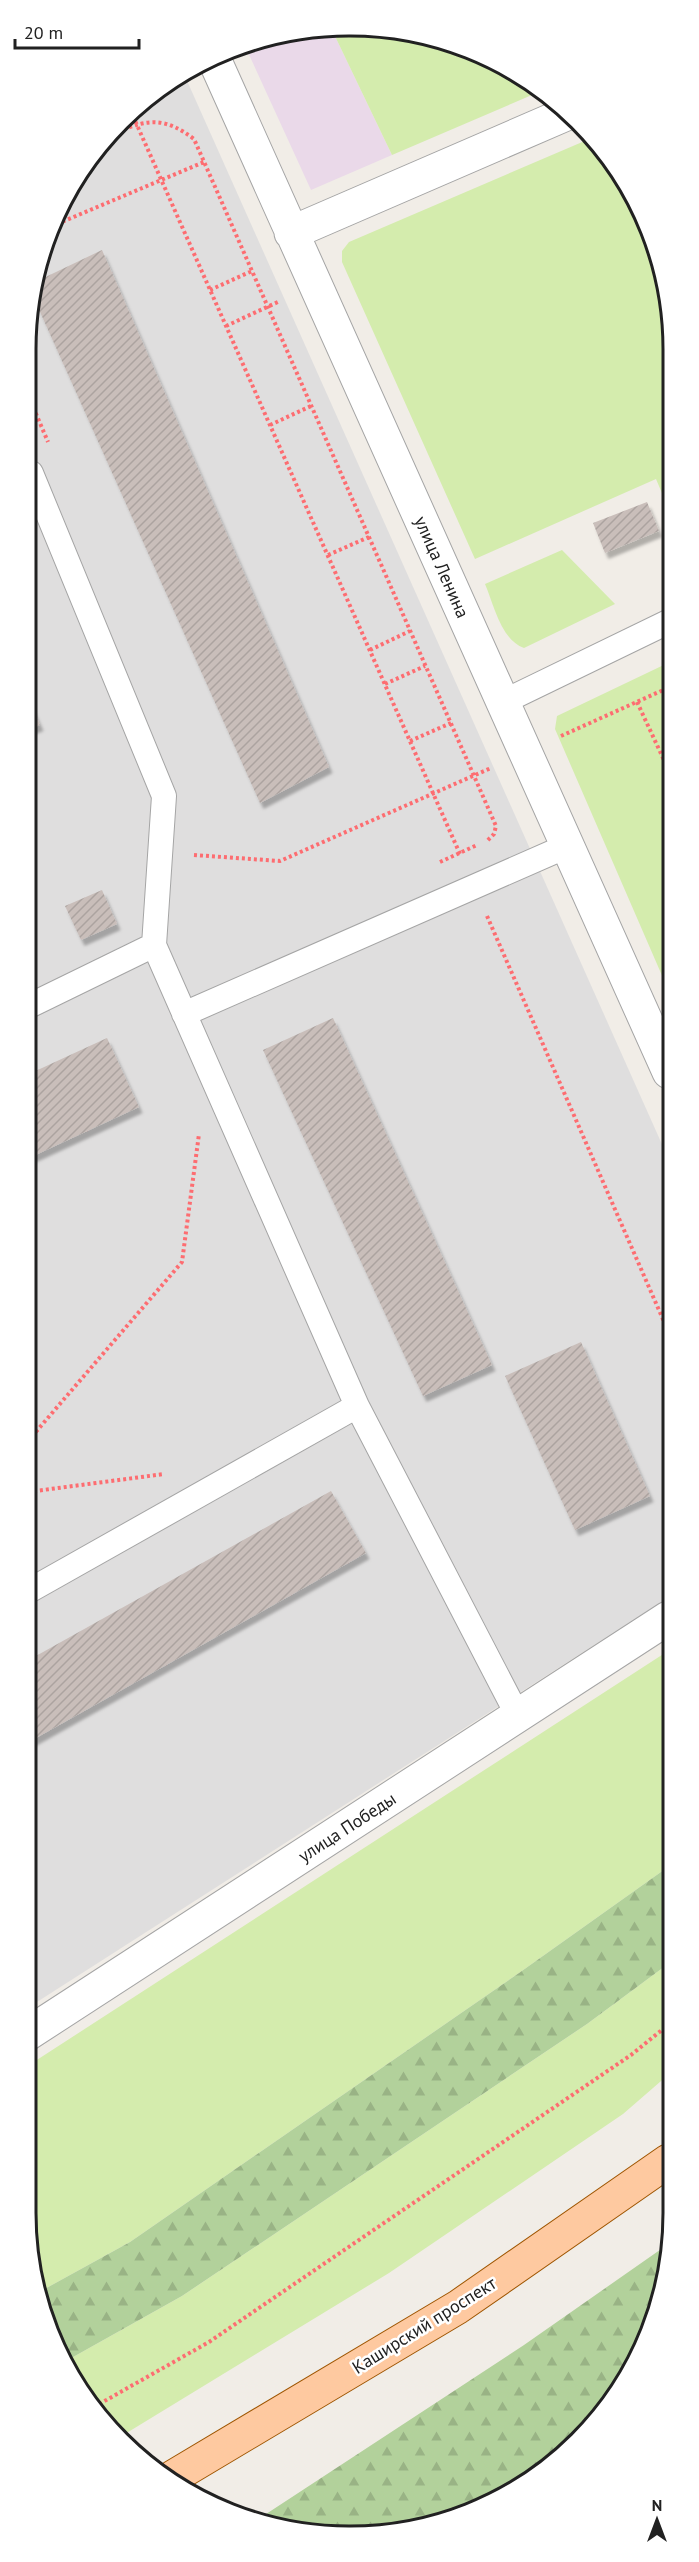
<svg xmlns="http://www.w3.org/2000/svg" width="699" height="2562" font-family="'PT Sans',sans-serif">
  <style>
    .residential { fill: #dfdede }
    .industrial { fill: #ead9e9 }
    .grass { fill: #d4ecad }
    .forest { fill: url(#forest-firs) }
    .building { fill: url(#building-hatch); filter: url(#shadow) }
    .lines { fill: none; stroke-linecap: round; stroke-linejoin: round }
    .service-casing { stroke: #a5a5a5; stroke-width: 26 }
    .minor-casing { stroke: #a5a5a5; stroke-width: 35 }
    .primary-casing { stroke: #9e5500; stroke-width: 35 }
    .path { stroke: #fd6d71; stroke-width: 4; stroke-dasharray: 3 3; stroke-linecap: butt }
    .service { stroke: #fff; stroke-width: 24 }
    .minor { stroke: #fff; stroke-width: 33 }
    .primary { stroke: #fec9a0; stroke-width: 33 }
    .labels { text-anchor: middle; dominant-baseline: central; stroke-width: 5; stroke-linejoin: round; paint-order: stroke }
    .street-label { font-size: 18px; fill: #212121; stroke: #fff }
    .rim { fill: none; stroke: #212121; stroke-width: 3 }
  </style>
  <defs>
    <pattern id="forest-firs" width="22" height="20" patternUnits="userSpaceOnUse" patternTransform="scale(1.5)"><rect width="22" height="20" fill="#b2d19b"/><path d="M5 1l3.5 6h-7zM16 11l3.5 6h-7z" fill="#99b385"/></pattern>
    <pattern id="building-hatch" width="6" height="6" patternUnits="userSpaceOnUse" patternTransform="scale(1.5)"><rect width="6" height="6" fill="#c9beba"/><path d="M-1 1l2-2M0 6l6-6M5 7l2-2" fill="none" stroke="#aca3a0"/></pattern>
    <filter id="shadow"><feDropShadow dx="3.5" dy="6" stdDeviation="1.5" flood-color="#0004"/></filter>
  </defs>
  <rect width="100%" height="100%" fill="#f1ede7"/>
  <path class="residential" d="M184 74 669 1160V1597L26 2009 32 287 80 170 169 80Z"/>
  <path class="industrial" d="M286 32H333L392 155 311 190 246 48Z"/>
  <path class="grass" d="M333 32H412L511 69 539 92 392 155Z
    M594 137 640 207 671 308 670 512 656 479 475 559 342 262V251L349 242Z
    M562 550 615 604 524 648C501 640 494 605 485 584Z
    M670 662V994L555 729 557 716Z
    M668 1651V1867L519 1973 130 2242 41 2291 26 2212V2067Z
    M668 1964V2075L623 2114 389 2273 120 2437 106 2426 66 2361 182 2296 587 2024Z"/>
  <path class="forest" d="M668 1867V1964L587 2024 182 2296 66 2361 50 2336 41 2291 130 2242 519 1973Z
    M667 2245V2275L619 2392 546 2470 434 2525 328 2536 260 2518 524 2345Z"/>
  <path class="building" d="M102 250 329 767 260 803 32 294 33 283Z
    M647 502 659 531 605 553 593 523Z
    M30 703 40 725 30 729Z
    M102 890 117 924 81 940 65 906Z
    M333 1018 492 1365 423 1396 263 1050Z
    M107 1038 139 1107 29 1158V1074Z
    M581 1342 650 1496 575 1530 505 1376Z
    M331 1491 366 1553 27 1743V1661Z"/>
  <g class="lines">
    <g class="service-casing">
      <path id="service" d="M31 473 164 796 154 945 357 1406 518 1716
        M503 702 670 621
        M29 1006 154 945
        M184 1014 567 846
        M27 1592 357 1406"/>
    </g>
    <g class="minor-casing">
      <path id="minor" d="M215 61 669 1072
        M291 233 566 114
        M26 2035 668 1618"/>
    </g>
    <g class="primary-casing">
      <path id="primary" d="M173 2477 458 2307 668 2161"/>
    </g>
    <path class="path" d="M133 116 460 854
      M118 132C149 118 166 118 194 139L496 826 494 834 487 841
      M57 224 204 162
      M210 290 252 271
      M226 326 280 301
      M31 402 48 442
      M270 425 311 406
      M328 555 369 537
      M370 650 410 631
      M385 684 425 666
      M637 702 670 773
      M561 736 670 687
      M410 741 451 723
      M194 855 280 861 491 768
      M440 862 477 845
      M487 916 669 1333
      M28 1441 182 1262 199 1134
      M28 1492 164 1474
      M94 2407 209 2342 631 2055 668 2025"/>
    <use href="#service" class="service"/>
    <use href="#minor" class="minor"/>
    <use href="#primary" class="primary"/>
  </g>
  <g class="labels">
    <g class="street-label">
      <text transform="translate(442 567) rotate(66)">улица Ленина</text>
      <text transform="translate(347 1827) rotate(-33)">улица Победы</text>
      <text transform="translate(424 2325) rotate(-32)">Каширский проспект</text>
    </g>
  </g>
  <path d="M0 0H699V2562H0ZM349 36H350A313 313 0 0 1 663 349V2213A313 313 0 0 1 350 2526H349A313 313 0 0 1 36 2213V349A313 313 0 0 1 349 36Z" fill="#fff" fill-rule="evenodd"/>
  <path class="rim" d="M349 36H350A313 313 0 0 1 663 349V2213A313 313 0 0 1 350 2526H349A313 313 0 0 1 36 2213V349A313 313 0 0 1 349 36Z"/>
  <g transform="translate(657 2520)" stroke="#ffffff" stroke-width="4.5" paint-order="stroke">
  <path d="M0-4.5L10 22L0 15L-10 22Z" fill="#212121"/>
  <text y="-9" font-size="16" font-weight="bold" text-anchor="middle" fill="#212121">N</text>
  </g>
  <path d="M15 39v9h124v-9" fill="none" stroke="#212121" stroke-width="3"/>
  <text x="24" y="39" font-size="18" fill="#212121" stroke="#ffffff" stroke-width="4.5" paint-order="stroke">20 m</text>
</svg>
